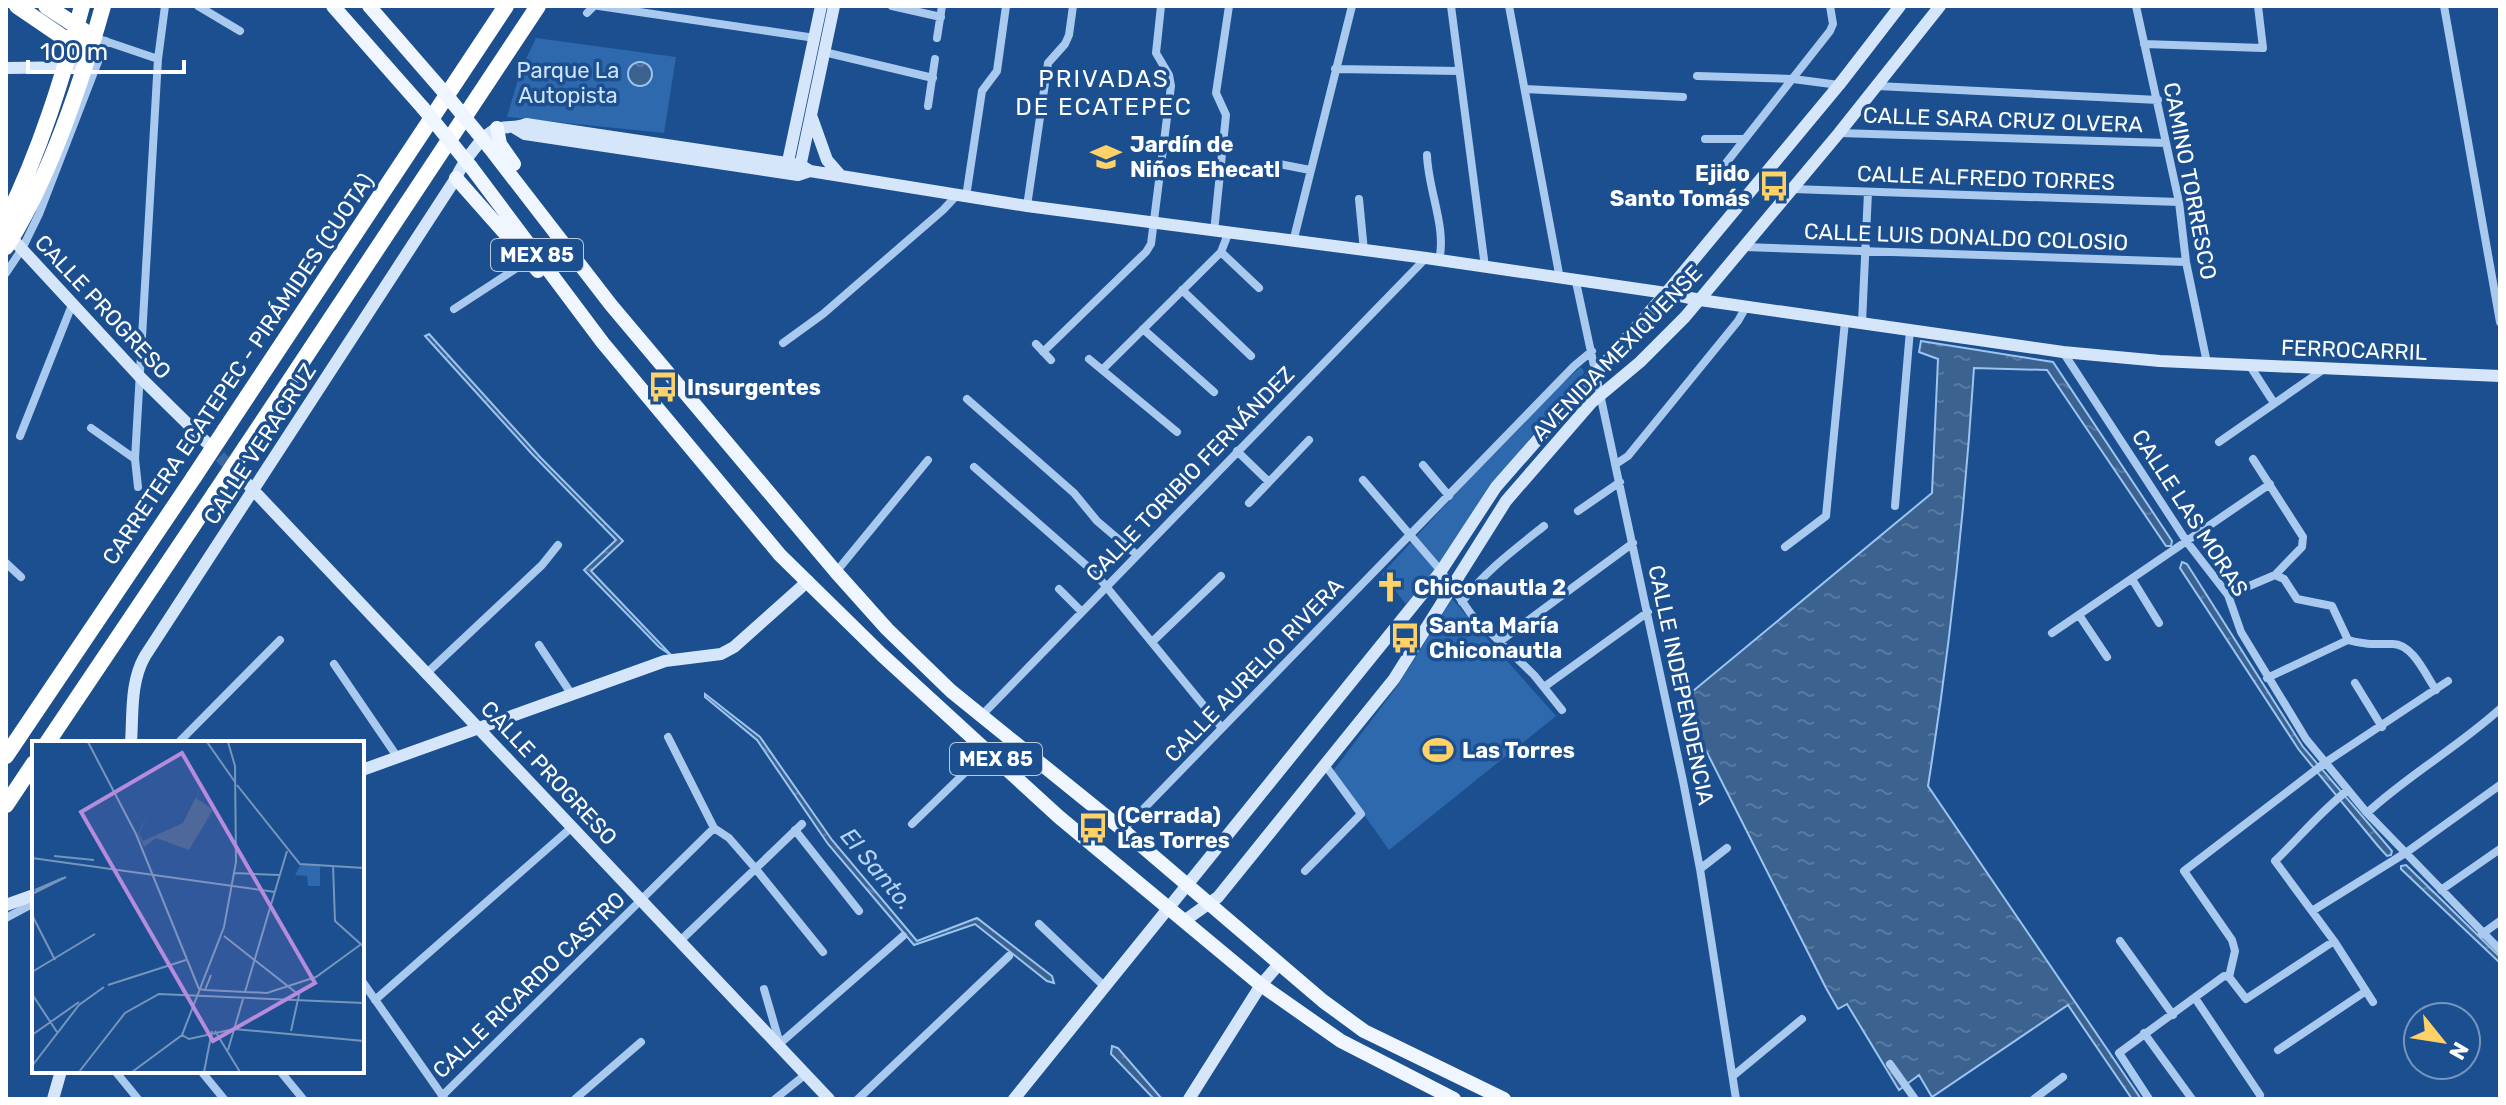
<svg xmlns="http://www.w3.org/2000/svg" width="2506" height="1105" font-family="Rubik,sans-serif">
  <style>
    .green { fill: #2e69ad }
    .water { fill: url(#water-ripples); stroke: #9cc4f0; stroke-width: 2 }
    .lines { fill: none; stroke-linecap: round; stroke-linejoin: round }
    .secondary-tunnel { stroke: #3d69a0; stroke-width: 12; stroke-dasharray: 12 6; stroke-linecap: butt }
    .street { stroke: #a9c9ee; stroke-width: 8 }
    .secondary { stroke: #d6e6fa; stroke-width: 12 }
    .primary { stroke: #f0f6ff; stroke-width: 14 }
    .highway { stroke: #fff; stroke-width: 16 }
    .primary-bridge { stroke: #f0f6ff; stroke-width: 14 }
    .highway-bridge { stroke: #fff; stroke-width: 16 }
    .labels { text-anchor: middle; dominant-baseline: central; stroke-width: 7; stroke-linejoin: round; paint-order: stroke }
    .shield { fill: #1b4f8f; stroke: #bbcadd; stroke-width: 2 }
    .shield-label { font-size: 20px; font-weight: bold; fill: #fff }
    .park-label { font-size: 22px; fill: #cfe3fa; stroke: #1b4f8f }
    .street-label { font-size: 22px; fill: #fff; stroke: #1b4f8f }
    .poi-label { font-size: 22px; font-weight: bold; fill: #fff; stroke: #1b4f8f; text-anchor: start }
    .neighbourhood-label { font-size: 24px; letter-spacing: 2px; fill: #fff; stroke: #1b4f8f }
    .water-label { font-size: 24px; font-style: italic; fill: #b5d3f5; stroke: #1b4f8f }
    .inset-road { fill: none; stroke: #7695bc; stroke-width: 2 }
    .view { fill: #b68bdc; fill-opacity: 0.15; stroke: #b68bdc; stroke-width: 4 }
    .inset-edge { fill: none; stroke: #fff; stroke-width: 4 }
  </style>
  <defs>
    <pattern id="water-ripples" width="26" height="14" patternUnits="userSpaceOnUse" patternTransform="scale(2)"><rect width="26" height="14" fill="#3c6290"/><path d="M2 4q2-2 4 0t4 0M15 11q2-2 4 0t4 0" fill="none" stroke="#597aa1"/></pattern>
  </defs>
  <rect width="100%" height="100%" fill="#1b4f8f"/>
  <path class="green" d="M536 38 676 57 664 133 507 117 521 69Z
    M1580 367 1583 369 1584 373 1493 483 1439 564 1406 604 1382 574 1513 431Z
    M1452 599 1556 716 1389 850 1333 771 1398 685Z"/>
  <path class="water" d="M628 74a12 12 0 1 1 24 0a12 12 0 1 1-24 0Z
    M429 334 541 458 623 541 591 571 672 656 659 647 584 570 616 540 532 454 425 336Z
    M1921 341 2053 362 2172 541 2171 546H2166L2047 370 1974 368C1965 507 1950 648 1928 786L2141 1099H2132L2068 1005 1932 1097 1919 1075 1899 1090 1847 1004 1838 1009 1826 988 1681 701 1932 493 1938 359 1919 352Z
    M2182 562 2187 564 2303 747 2392 851 2391 855 2387 856 2378 846 2299 750 2180 568Z
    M705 694 760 737 832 840 917 941 977 918 1052 976 1054 983 1047 981 975 924 914 945 828 844 757 740 705 697Z
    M2406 865 2500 957V963L2401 869V866Z
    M1112 1046 1118 1048 1162 1099H1154L1111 1054Z"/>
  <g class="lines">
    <path class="secondary-tunnel" d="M207 444 237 473"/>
    <path class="street" d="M198 6 240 31
      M599 6 815 38
      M892 6 941 17
      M1451 6 1485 267
      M1509 6 1560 279
      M2136 6 2179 202 2186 262 2207 363
      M2444 6 2500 322
      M587 13 594 6
      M937 38 942 6
      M102 40 158 59
      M2144 44 2263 48 2258 6
      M824 52 933 78
      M1335 69 1459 71
      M1697 76 1793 79 1839 85
      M1877 86 2158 100
      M1525 89 1683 97
      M928 106 935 59
      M1839 133 2166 143
      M1705 139H1745
      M1427 155C1428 190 1447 228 1439 260
      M1274 163 1310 170
      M1726 163 1830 31 1833 24 1830 6
      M1792 189 2179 202
      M966 197 982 91 997 71 1006 6
      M1359 199 1364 251
      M1027 206 1048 63 1065 44 1069 35 1073 6
      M1214 232 1226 115 1216 93 1229 6
      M1293 242 1352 6
      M1744 247 2186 262
      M1221 252 1259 288
      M6 273 22 249 39 214 106 41
      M1576 282 1683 781 1700 869 1736 1099
      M1182 290 1251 356
      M454 309 529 260
      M1862 323 1868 192
      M1143 329 1214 392
      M783 343 823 314 943 210 957 195
      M1036 344 1051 360
      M1043 352 1146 252 1151 244 1171 86 1169 75 1156 53 1161 6
      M2063 352 2187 542 2228 595 2241 632 2306 739 2367 813 2500 950
      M1089 359 1177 432
      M2250 366 2274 403
      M1102 370 1221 252 1228 234
      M967 399 1074 493 1097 521 1137 555
      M91 428 135 459
      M20 436 72 305
      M2219 442 2324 369
      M1237 451 1269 482
      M2253 459 2303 537 2302 547 2275 575
      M1616 464 1628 456 1738 321 1746 307
      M1423 465 1449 496
      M974 467 1095 573 1222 728
      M1363 480 1441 571 1471 614 1534 675 1562 710
      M138 487 135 459 158 59 165 6
      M1249 503 1309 440
      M1895 506 1910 330
      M1578 511 1620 482
      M1785 547 1826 516 1845 321
      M6 563 21 577
      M836 572 928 460
      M2132 579 2159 623
      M1059 589 1082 612
      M2228 595 2275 575 2284 579 2297 599 2332 606 2348 640
      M1462 602C1484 572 1515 549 1544 526
      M2079 615 2107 657
      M2052 633 2270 484
      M2348 640C2364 645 2378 644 2393 644 2413 644 2426 676 2436 690
      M1152 642 1221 576
      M1499 642 1633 543
      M539 645 572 695
      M334 664 398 758
      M428 672 542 565 558 545
      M2267 678 2348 640
      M2355 683 2382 727
      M1544 687 1648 612
      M981 716 1426 258
      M668 737 714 828 729 838 755 868 823 952
      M178 743 280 640
      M2348 790C2321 811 2300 837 2275 861L2334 941 2373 1002
      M2367 813C2408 775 2458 747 2500 709
      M912 824 976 762 985 748
      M795 830 859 911
      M1123 830 1574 366 1592 351
      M1700 869 1727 848
      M1305 871 1361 814 1325 765
      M2441 890 2500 849
      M2312 911 2407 852 2500 785
      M6 918 34 903
      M1039 924 1105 987
      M2482 934 2500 921
      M680 941 802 824
      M2120 941 2173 1015
      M2229 977 2235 951 2232 940 2184 871 2326 762 2448 681
      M2229 977 2246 999 2334 941
      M362 981 444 1098
      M764 989 780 1044
      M2195 998 2260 1095
      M375 1000 572 827
      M2144 1033 2192 1099
      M777 1046 903 936
      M2278 1050 2366 991
      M1890 1064 1915 1099
      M115 1071 138 1099
      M201 1071 224 1099
      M280 1071 303 1099
      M1733 1076 1802 1019
      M442 1096 714 828
      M575 1099 641 1042
      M775 1099 806 1074
      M858 1099 1009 956
      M2034 1099 2063 1077
      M2149 1099 2119 1053 2224 976 2229 977"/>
    <path class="secondary" d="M6 68 85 67
      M812 118 827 160 840 175
      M515 128 525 134 798 175 810 171
      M786 171 821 6
      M799 172 834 6
      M7 233 141 378 206 442
      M239 475 829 1099
      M131 743C133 714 130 682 145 656L456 178C462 164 484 131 500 128 509 126 516 128 526 124L800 165 810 171 1027 206 1426 258 1666 293 1700 300 2063 352 2160 361 2500 376
      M362 770 665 661 721 654 734 647 808 581
      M6 905 34 895
      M1184 921 1218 897 1394 679 1506 501 1591 403 1640 362 1685 317 1839 133 1940 6
      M53 1099 61 1071
      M1014 1099 1441 571 1496 487 1666 293 1839 85 1900 6
      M1189 1099 1261 985 1279 964"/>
    <path class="primary" d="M333 6 423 108
      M369 6 443 91
      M497 128 500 144 514 164
      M489 147 611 305 836 572 887 629 951 691 1123 830 1323 1001 1364 1031 1504 1099
      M471 167 603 343 780 555 882 655 1059 817 1261 985 1341 1041 1454 1099
      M456 178 538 271"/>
    <path class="highway" d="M17 6 64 38 80 43
      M46 6 84 31
      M6 220C40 151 62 80 82 6
      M6 247C50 178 81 84 103 6
      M225 430 506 6
      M245 448 538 6
      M47 743 215 493
      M6 756 194 477
      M6 805 34 763"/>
    <path class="primary-bridge" d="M443 91 489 147
      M423 108 471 167"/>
    <path class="highway-bridge" d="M194 477 225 430
      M215 493 245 448"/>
  </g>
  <defs>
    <g id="school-bare" transform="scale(2.4)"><path d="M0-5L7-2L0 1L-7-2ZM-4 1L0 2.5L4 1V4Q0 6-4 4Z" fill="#ffd166" stroke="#1b4f8f" stroke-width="2.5" paint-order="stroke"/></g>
    <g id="bus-bare" transform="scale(2.4)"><path d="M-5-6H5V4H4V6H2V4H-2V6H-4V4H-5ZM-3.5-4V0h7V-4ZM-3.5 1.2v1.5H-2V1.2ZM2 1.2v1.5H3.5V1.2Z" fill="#ffd166" stroke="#1b4f8f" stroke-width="2.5" paint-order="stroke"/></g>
    <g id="church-bare" transform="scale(2.4)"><path d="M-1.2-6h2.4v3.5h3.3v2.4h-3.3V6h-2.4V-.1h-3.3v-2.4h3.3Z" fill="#ffd166" stroke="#1b4f8f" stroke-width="2.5" paint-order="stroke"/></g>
    <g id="stadium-bare" transform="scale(2.4)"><path d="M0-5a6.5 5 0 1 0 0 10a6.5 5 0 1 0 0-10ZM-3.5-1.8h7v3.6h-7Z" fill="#ffd166" stroke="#1b4f8f" stroke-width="2.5" paint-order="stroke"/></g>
  </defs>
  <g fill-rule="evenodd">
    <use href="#school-bare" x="1106" y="157"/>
    <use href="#bus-bare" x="1774" y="186"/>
    <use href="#bus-bare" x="663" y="387"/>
    <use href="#church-bare" x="1390" y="587"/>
    <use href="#bus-bare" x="1405" y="638"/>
    <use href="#stadium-bare" x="1438" y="750"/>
    <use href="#bus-bare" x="1093" y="828"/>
  </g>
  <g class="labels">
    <g class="shield">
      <rect x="491" y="239" width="92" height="32" rx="6"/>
      <rect x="950" y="743" width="92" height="32" rx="6"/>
    </g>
    <g class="shield-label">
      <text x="537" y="255">MEX 85</text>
      <text x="996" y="759">MEX 85</text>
    </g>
    <g class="park-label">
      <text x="568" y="70">Parque La<tspan x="568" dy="25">Autopista</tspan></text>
    </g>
    <g class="street-label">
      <text transform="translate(2003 120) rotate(2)">CALLE SARA CRUZ OLVERA</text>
      <text transform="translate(1986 178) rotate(2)">CALLE ALFREDO TORRES</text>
      <text transform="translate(2190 181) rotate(79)">CAMINO TORRESCO</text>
      <text transform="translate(1966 237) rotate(2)">CALLE LUIS DONALDO COLOSIO</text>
      <text transform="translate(103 307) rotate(47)">CALLE PROGRESO</text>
      <text transform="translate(2354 350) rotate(2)">FERROCARRIL</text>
      <text transform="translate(1617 353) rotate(-46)">AVENIDA MEXIQUENSE</text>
      <text transform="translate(238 369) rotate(-56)">CARRETERA ECATEPEC - PIRÁMIDES (CUOTA)</text>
      <text transform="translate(260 444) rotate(-57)">CALLE VERACRUZ</text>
      <text transform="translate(1190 474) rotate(-46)">CALLE TORIBIO FERNÁNDEZ</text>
      <text transform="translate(2190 513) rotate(57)">CALLE LAS MORAS</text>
      <text transform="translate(1254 670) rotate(-46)">CALLE AURELIO RIVERA</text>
      <text transform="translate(1681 685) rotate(78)">CALLE INDEPENDENCIA</text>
      <text transform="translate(549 773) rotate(47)">CALLE PROGRESO</text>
      <text transform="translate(529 985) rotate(-44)">CALLE RICARDO CASTRO</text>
    </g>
    <g class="poi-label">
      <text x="1130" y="144">Jardín de<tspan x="1130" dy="25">Niños Ehecatl</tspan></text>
      <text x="1750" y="173" text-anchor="end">Ejido<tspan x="1750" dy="25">Santo Tomás</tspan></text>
      <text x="687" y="387">Insurgentes</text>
      <text x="1414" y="587">Chiconautla 2</text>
      <text x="1429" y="625">Santa María<tspan x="1429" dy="25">Chiconautla</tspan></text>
      <text x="1462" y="750">Las Torres</text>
      <text x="1117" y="815">(Cerrada)<tspan x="1117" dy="25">Las Torres</tspan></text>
    </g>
    <g class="neighbourhood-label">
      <text x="1104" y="79">PRIVADAS<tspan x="1104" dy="28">DE ECATEPEC</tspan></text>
    </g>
    <g class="water-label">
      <text transform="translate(877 869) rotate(50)">El Santo.</text>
    </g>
  </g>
  <g transform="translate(32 741)">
    <rect width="332" height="332" fill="#1b4f8f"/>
    <path d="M269 123H288V145H276L275 135 263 134Z" fill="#2e69ad"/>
    <path d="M173 38 164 57 181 69 157 109 124 97 112 106 106 93 116 72 107 93 111 100 151 82Z" fill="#3c6290"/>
    <path class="inset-road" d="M56 1 104 93 167 248 173 249 179 234M175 1 203 41M205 44 268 123 332 127M22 115 62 119M0 117 243 151M301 124 303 180 332 206M202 132 247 134M3 149 31 137M0 153 34 136M0 174 23 219M192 195 267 254 259 290M0 231 63 193M76 244 154 219M173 249 235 252 284 236 328 204M213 251 255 110M0 253 25 291M183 290 208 331M0 294 47 261M150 294 157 298 202 288 332 300M196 309 211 258M0 325 47 264 72 246M47 331 93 272 127 253 332 262M100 331 150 294 192 186 204 121 203 25 196 1M172 331 180 290"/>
    <path class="view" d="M150 12 283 242 181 300 49 71Z"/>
    <rect width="332" height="332" class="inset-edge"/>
  </g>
  <rect width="2506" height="1105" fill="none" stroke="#ffffff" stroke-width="16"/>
  <g transform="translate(2442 1041) rotate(120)"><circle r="38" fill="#1b4f8f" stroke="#7695bc" stroke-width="2"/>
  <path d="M0-6L14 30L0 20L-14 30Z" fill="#ffd166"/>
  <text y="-12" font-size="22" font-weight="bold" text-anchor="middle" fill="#ffffff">N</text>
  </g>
  <path d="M28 60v12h156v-12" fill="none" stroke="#ffffff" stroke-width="4"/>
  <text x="40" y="60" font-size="24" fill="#ffffff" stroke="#1b4f8f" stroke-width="6" paint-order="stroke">100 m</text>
</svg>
